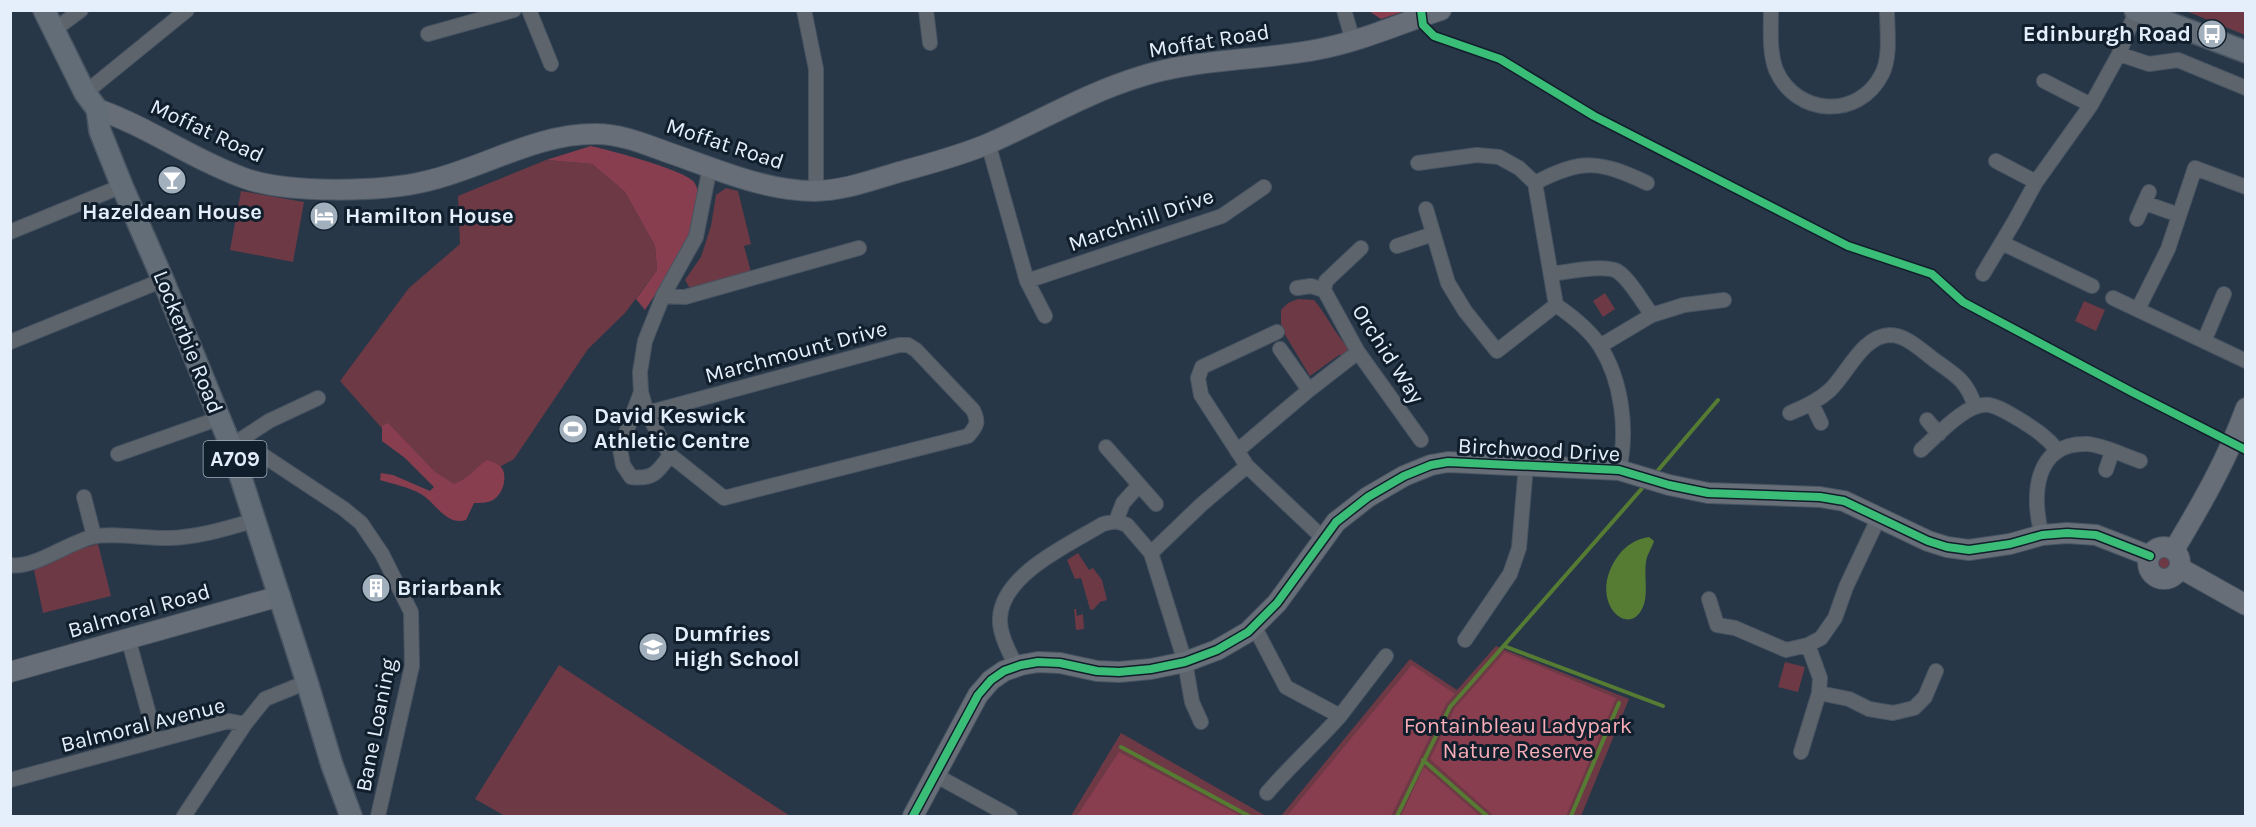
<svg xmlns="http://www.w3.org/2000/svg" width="2256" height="827" font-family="Karla,sans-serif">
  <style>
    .green { fill: #6d3945 }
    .forest { fill: #893e4f }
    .water { fill: #567c33 }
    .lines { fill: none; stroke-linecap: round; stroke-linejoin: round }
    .stream { stroke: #567c33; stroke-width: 4 }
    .street-casing { stroke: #485462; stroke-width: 16 }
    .secondary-casing { stroke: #485462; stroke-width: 22 }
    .primary-casing { stroke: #485462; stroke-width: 24 }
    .street { stroke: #5d646c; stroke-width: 14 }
    .secondary { stroke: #676e77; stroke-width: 20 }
    .primary { stroke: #636d77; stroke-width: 21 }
    .cycleway-casing { stroke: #111e2c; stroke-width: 11 }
    .cycleway { stroke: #3abd76; stroke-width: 8 }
    .labels { text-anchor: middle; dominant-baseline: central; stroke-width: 6; stroke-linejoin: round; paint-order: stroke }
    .shield { fill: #111e2c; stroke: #a5b0bd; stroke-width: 1.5 }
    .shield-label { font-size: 21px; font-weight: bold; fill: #e4effb }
    .poi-label { font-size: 22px; font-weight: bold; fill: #e4effb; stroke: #111e2c; text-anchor: start }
    .street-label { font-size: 22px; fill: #e4effb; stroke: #111e2c }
    .park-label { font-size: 22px; fill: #f9adb6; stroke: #111e2c }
  </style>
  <rect width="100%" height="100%" fill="#273748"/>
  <path class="green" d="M2186 11H2245V35Z
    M546 160 592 164 625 192 655 246 657 270 625 313 588 349 514 459 474 481 456 497 427 479 340 381 409 288 460 244 458 196Z
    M726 188 738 191 751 244 744 246 751 272 694 287H689L685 280 701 257 711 226 716 195Z
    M241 191 304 202 293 262 230 250Z
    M1605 293 1615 309 1603 317 1593 301Z
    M1298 299 1314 300C1327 315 1334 333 1348 347L1349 351 1345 356 1339 355 1310 376 1281 328V310L1288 303Z
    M2084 301 2105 310 2096 331 2075 321Z
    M98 544 111 596 43 613 34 570 73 551Z
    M1078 553 1089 570 1093 568 1102 580 1107 600 1100 602 1093 610 1090 609 1081 578 1075 579 1067 560Z
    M2155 563a9 9 0 1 1 18 0a9 9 0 1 1-18 0Z
    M1074 609H1076L1077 616 1083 614 1084 629 1076 630Z
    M1496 646 1629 699 1581 816H1281L1410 659 1457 690Z
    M1785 662 1805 667 1798 692 1778 687Z
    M559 665 790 816H505L475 799Z
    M1121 733 1266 816H1071Z"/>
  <path class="forest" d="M1369 11V10L1405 11 1381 19Z
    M591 146C609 150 685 170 694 182 714 210 661 286 645 310L636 299 657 270 655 246 625 192 592 164 546 160Z
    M388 423 435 472 454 484C469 479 475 468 487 460 493 462 500 464 503 470 507 480 502 495 493 500 488 503 480 503 474 503L466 520C446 526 436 503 421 494 409 487 393 484 380 480L381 473 393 475 430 491 434 487 405 458 382 441V426Z
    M1505 652 1616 698 1566 816H1494L1430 759 1455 708Z
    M1412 665 1455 694 1446 704 1391 816H1287Z
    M1119 752 1241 816H1077Z
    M1424 767 1480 816H1401Z"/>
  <path class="water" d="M1649 537 1654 541C1652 548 1647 554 1646 562 1644 575 1648 592 1644 604 1631 643 1585 601 1618 556 1626 545 1636 539 1649 537Z"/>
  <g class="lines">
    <path class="stream" d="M1654 475 1718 400
      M1504 646 1663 706
      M1121 747 1249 816
      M1423 760 1487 816
      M1397 816 1450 707 1645 485
      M1571 816 1619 703"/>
    <g class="street-casing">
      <path id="street" d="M529 10 551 64
        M804 10 816 69V191
        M926 10 930 43
        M1344 10 1353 41
        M1771 10C1771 29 1769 52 1776 70 1796 116 1859 120 1882 74 1891 56 1887 31 1887 10
        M54 30 81 10
        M428 34 514 10
        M2119 54 2149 64 2178 60 2246 88
        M2044 81 2091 105
        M85 93 187 10
        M988 143 1027 281 1045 316
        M1996 161 2036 182
        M1418 163 1477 155 1499 157 1519 168 1535 183 1556 305
        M1535 183C1582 158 1600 161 1647 183
        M2145 203 2179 215
        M1426 209 1448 283 1465 311 1497 351 1556 305
        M2137 219 2149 192
        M10 232 122 186
        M2002 243 2092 286
        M1397 246 1433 234
        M1361 248 1326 281 1324 290 1358 352 1421 440
        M1551 274C1567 272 1603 264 1617 271 1629 278 1643 303 1652 315
        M1983 274 2014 222 2036 182 2091 105 2119 54 2136 11
        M1027 281 1222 216 1264 187
        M1297 288 1311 286 1324 290
        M663 296 685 297 859 248
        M2113 298 2246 361
        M1556 305C1572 316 1589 329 1600 346 1622 381 1628 430 1619 470
        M2138 309 2168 249 2195 168 2246 187
        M1277 332 1202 367 1198 378 1201 395 1247 466 1324 539
        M2204 341 2224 294
        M10 342 163 280
        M1600 346 1652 315 1684 305 1724 300
        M1280 349 1309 390
        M641 392 620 449 623 465 631 477C653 480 658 472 670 455
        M1812 404 1821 423
        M647 413 899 345H908L916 350 973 410C979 422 977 426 968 436L724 498 670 455 647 413 641 392 640 372 645 341 663 296 696 237 710 167
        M1790 413C1805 407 1818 401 1830 390 1848 373 1862 336 1890 335 1906 335 1921 350 1933 359 1955 375 1967 380 1975 407
        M1927 420 1939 434
        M240 440 269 421 318 398
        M230 444 240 440 344 509 361 523 382 554 411 612 412 666 378 816
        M1106 447 1156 504
        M1921 450C1937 436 1966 402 1989 405 2001 407 2011 415 2022 421 2036 430 2047 437 2057 450
        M1237 451 1309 390 1358 352
        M118 454 220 418
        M2106 470 2112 452
        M84 497 94 536
        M1116 521 1123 503 1139 485
        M2042 535C2031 497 2034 442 2087 444 2104 445 2124 456 2140 461
        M1151 553 1202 504 1247 466
        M10 565C34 569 67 543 92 537 110 532 149 539 170 538 200 537 228 528 256 520
        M1709 599 1717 625 1735 628 1786 650 1808 645 1821 638 1835 618 1846 587 1879 517
        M1254 626 1286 687 1340 716 1386 656
        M128 638 156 740
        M1465 640 1510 574 1519 548 1526 465
        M1016 667C1010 652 999 635 1000 618 1002 574 1070 544 1103 524L1116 521 1127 525 1151 553 1185 662 1192 702 1201 722
        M1819 693 1849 699 1869 709 1893 713 1914 708 1925 697 1936 671
        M1801 752 1819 693 1820 678 1808 645
        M935 775 1010 816
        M10 780 229 721 245 724 265 699 307 682
        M1267 793C1290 766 1316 743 1340 716
        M184 816 245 724"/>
    </g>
    <g class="secondary-casing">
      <path id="secondary" d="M97 109C149 127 193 160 244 178 287 194 382 192 427 181 483 168 537 133 596 134 620 134 642 143 664 151 711 167 763 191 814 191 842 191 869 181 896 173 928 164 960 156 990 143 1040 121 1087 93 1139 77 1198 58 1260 61 1320 49 1362 41 1401 23 1441 10
        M2148 563a16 16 0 1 1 32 0a16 16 0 1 1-32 0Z
        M2174 550C2202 503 2227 460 2246 408
        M2180 568 2246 605
        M10 672 280 596
        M913 816 978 695 991 680 1004 671 1021 665 1038 662 1060 663 1097 671 1119 672 1151 669 1185 662 1217 650 1248 632 1277 603 1336 522 1368 497 1404 476 1431 465 1448 462 1619 470 1669 485 1708 493 1820 497 1844 501 1928 541 1947 547 1969 550 2010 544 2042 535 2067 533 2096 535 2150 556"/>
    </g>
    <g class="primary-casing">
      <path id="primary" d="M44 10 85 93 97 109 100 131 122 186 163 280 230 444 307 682 332 765 351 816
        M2135 10 2246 52"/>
    </g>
    <use href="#street" class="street"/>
    <use href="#secondary" class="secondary"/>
    <use href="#primary" class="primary"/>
    <g class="cycleway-casing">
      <path id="cycleway" d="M1421 10 1423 25 1434 36 1500 59 1594 116 1848 246 1932 274 1963 302 2132 392 2246 450
        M913 816 978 695 991 680 1004 671 1021 665 1038 662 1060 663 1097 671 1119 672 1151 669 1185 662 1217 650 1248 632 1277 603 1336 522 1368 497 1404 476 1431 465 1448 462 1619 470 1669 485 1708 493 1820 497 1844 501 1928 541 1947 547 1969 550 2010 544 2042 535 2067 533 2096 535 2150 556"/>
    </g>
    <use href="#cycleway" class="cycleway"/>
  </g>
  <defs>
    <g id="bus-disc" transform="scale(1.5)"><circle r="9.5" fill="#a2afbc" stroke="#111e2c"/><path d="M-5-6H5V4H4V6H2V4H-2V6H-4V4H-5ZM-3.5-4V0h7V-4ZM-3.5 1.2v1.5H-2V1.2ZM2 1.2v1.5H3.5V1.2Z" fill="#fff"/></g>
    <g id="bar-disc" transform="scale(1.5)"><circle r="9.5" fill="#a2afbc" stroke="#111e2c"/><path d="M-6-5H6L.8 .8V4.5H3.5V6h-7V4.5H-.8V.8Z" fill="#fff"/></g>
    <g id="hotel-disc" transform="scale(1.5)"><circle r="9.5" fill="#a2afbc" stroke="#111e2c"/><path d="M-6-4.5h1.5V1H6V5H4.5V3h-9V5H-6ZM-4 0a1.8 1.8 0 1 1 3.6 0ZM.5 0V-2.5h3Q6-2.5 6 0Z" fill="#fff"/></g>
    <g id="stadium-disc" transform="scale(1.5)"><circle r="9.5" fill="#a2afbc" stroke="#111e2c"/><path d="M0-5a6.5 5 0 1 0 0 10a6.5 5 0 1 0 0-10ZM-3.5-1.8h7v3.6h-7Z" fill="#fff"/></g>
    <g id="building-disc" transform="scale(1.5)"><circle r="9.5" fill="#a2afbc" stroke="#111e2c"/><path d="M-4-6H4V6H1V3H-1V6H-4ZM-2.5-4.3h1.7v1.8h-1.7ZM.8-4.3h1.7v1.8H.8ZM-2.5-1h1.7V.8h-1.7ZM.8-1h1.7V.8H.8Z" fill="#fff"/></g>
    <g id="school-disc" transform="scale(1.5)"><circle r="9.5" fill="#a2afbc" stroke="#111e2c"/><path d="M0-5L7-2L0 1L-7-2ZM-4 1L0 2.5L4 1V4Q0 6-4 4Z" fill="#fff"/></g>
  </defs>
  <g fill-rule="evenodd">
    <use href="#bus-disc" x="2212" y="34"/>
    <use href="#bar-disc" x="172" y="180"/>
    <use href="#hotel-disc" x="324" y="216"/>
    <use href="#stadium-disc" x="573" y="429"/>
    <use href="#building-disc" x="376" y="588"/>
    <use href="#school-disc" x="653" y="647"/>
  </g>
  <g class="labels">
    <rect class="shield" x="203.5" y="441" width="63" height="36" rx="4.5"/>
    <g class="shield-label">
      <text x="235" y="459">A709</text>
    </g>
    <g class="poi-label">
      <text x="2191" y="34" text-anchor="end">Edinburgh Road</text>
      <text x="172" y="212" text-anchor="middle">Hazeldean House</text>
      <text x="345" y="216">Hamilton House</text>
      <text x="594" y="416">David Keswick<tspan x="594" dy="25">Athletic Centre</tspan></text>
      <text x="397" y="588">Briarbank</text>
      <text x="674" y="634">Dumfries<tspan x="674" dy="25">High School</tspan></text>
    </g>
    <g class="street-label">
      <text transform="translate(1209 41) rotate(-9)">Moffat Road</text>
      <text transform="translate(207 131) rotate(25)">Moffat Road</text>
      <text transform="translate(725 144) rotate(18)">Moffat Road</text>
      <text transform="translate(1141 220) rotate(-19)">Marchhill Drive</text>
      <text transform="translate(188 342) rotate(68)">Lockerbie Road</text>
      <text transform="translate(796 352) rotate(-15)">Marchmount Drive</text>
      <text transform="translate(1388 354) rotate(57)">Orchid Way</text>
      <text transform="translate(1539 450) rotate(3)">Birchwood Drive</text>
      <text transform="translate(139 611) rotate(-16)">Balmoral Road</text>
      <text transform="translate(143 725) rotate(-14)">Balmoral Avenue</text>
      <text transform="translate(376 725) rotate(-79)">Bane Loaning</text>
    </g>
    <g class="park-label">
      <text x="1518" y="726">Fontainbleau Ladypark<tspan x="1518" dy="25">Nature Reserve</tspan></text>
    </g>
  </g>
  <rect width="2256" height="827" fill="none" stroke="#e4effb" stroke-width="24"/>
</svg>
